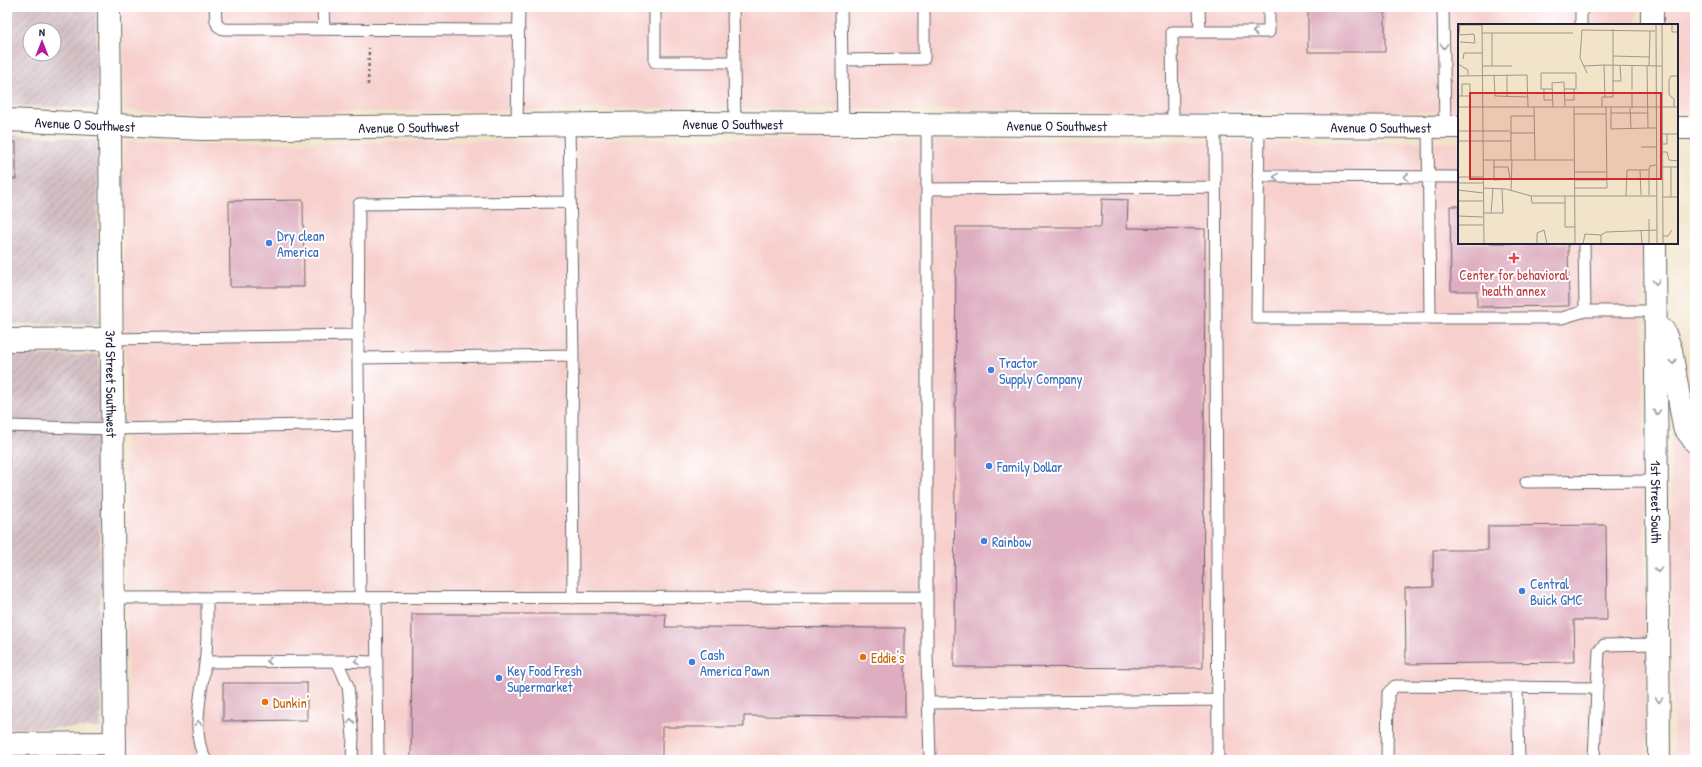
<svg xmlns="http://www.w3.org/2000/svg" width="1702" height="767" font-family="'Patrick Hand',sans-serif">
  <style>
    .built { fill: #f7d0cd }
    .industrial { fill: url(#industrial-furrows); fill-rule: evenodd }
    .building { fill: #deadc0 }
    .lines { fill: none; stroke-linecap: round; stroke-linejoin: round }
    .lane-casing { stroke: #6a666d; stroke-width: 13 }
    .street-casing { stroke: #6a666d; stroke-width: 24 }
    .secondary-casing { stroke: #6a666d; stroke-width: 24 }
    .highway-casing { stroke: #6a666d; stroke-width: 24 }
    .path { stroke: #6a666d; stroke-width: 2.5; stroke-dasharray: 3 3; stroke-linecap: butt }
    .lane { stroke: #fff; stroke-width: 11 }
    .street { stroke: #fff; stroke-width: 22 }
    .secondary { stroke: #fff; stroke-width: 22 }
    .highway { stroke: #fff; stroke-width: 22 }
    .oneway { stroke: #9c9ca7 }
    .shop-dot { fill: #3f7fe0; stroke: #fff; stroke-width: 1.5 }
    .health-dot { fill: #e0444e; stroke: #fff; stroke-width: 1.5 }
    .food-dot { fill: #e8710a; stroke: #fff; stroke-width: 1.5 }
    .labels { text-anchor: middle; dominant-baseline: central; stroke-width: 4; stroke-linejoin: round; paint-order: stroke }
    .street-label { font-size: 14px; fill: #22223b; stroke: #fff }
    .shop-label { font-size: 14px; fill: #366cbe; stroke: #fff; text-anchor: start }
    .health-label { font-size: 14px; fill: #be3a42; stroke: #fff }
    .food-label { font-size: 14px; fill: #c56008; stroke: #fff; text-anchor: start }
    .inset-road { fill: none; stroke: #9e9690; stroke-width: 1 }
    .view { fill: #d62828; fill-opacity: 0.15; stroke: #d62828; stroke-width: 2 }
    .inset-edge { fill: none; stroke: #22223b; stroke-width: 2 }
  </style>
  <defs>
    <pattern id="industrial-furrows" width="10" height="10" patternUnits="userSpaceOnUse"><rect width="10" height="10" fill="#d2bec3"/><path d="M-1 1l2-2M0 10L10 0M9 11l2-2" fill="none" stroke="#b4a3a8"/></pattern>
  </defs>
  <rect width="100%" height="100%" fill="#fff"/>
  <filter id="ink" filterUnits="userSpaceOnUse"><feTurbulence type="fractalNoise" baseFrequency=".025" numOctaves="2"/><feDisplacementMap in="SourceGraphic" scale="8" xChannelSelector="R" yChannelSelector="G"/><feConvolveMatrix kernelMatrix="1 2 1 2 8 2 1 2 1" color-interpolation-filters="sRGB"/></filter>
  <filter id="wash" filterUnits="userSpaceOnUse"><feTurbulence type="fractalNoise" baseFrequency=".012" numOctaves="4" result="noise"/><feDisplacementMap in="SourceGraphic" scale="16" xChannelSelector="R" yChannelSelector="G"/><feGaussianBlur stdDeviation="0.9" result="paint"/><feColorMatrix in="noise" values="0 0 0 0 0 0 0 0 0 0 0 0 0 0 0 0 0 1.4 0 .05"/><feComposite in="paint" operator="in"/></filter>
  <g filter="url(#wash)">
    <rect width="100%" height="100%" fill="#f1e4c9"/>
    <path class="built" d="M123 7H1637V25H1459V112L682 108 203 114 124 110Z
      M1665 7H1695V113H1677V25H1664Z
      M682 139 1459 142V243H1642L1643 301 1639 303 1643 315 1646 760H128L124 141 203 144Z
      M1671 427 1674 437 1685 452 1695 461V760H1673Z"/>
    <path class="industrial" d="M7 7H96L97 109 7 105ZM30 30H54V54H30Z
      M7 135 97 140 99 324H7Z
      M7 355H99L101 728H7Z
      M7 759H101V760H7Z"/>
    <g id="blocks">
      <path class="building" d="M241 7H309V8L241 9Z
        M1011 7H1089V8L1011 10Z
        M1308 7H1385V52H1308Z
        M7 142H16V179H7Z
        M1102 199 1128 200 1127 228 1205 229 1203 668 954 667 956 227H1101Z
        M303 200 304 287H230L229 201Z
        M1450 206H1459V243H1568L1569 306 1477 307V291H1451Z
        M7 455H9L10 527H7Z
        M1606 525 1607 620H1574L1575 662 1406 664 1405 588 1433 587V550H1488V526Z
        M412 614H666L665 627 905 628V717L744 716V727H662V760H411Z
        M223 683H307V720L223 721Z"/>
    </g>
  </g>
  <g filter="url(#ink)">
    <use href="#blocks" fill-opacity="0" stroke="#6a666d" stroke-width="1"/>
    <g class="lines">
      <g class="lane-casing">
        <path id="lane" d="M215 7 216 21 218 26 223 29 519 30
          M323 7 324 29
          M655 7V62H733
          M733 7 735 124
          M841 7 843 125
          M1443 7 1445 127
          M1581 7V25
          M1200 32H1269V7
          M842 60 924 59V7
          M517 124 519 7
          M569 124 573 355 572 424 573 598
          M927 125V656L930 760
          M1173 126 1172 32H1200L1199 7
          M1215 126 1218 760
          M1259 126 1257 318H1562L1585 311
          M1428 127 1430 318
          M1258 176 1459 177
          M927 189 1215 187
          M1584 243 1585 311H1657
          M112 339 358 335
          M358 358 573 355
          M7 426 113 429 358 424
          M1526 482 1658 481
          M114 598 927 597
          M360 598 358 358 359 204 570 202
          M376 598 378 760
          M337 661 377 662
          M206 662 337 661 348 686 353 737 352 760
          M1517 687 1519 760
          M929 703 1217 700
          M206 760C190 736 202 690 205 663 208 642 207 620 207 598
          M1387 760 1388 693 1395 686 1597 688 1599 651 1604 645 1658 644
          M1594 760 1597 688"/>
      </g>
      <g class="street-casing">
        <path id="street" d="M7 340 112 339
          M7 744 115 743"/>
      </g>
      <g class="secondary-casing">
        <g id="secondary">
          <path d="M1652 25V7"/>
          <path id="s1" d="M7 120 202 129 682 123 1459 127"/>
          <path d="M1677 128H1695"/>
          <path id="s2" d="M1655 243 1659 760"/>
          <path d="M1664 331 1671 350 1684 427 1695 442"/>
        </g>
      </g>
      <g class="highway-casing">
        <g id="highway">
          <path id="s3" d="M109 7 115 760"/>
        </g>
      </g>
      <path class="path" d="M368 85 369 48"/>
      <use href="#lane" class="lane"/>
      <use href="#street" class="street"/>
      <use href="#secondary" class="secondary"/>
      <use href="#highway" class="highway"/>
    </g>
    <defs><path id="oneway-chevron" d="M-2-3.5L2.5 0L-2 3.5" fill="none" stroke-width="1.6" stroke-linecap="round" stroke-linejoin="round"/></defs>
    <g class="oneway">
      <use href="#oneway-chevron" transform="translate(1255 32) rotate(180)"/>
      <use href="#oneway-chevron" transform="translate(1444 46) rotate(89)"/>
      <use href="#oneway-chevron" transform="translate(1276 177) rotate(-180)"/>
      <use href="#oneway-chevron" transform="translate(1406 177) rotate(-180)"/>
      <use href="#oneway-chevron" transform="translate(1656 282) rotate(89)"/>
      <use href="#oneway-chevron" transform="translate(1673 362) rotate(80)"/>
      <use href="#oneway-chevron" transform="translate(1657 412) rotate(90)"/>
      <use href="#oneway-chevron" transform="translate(1658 570) rotate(90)"/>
      <use href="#oneway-chevron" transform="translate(269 661) rotate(180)"/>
      <use href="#oneway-chevron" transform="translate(357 661) rotate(-179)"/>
      <use href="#oneway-chevron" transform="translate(1659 700) rotate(90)"/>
      <use href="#oneway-chevron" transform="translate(351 721) rotate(-96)"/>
      <use href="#oneway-chevron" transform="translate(198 723) rotate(-93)"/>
    </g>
  </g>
  <g class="shop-dot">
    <circle cx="269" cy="243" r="4"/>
    <circle cx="991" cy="370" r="4"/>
    <circle cx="989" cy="466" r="4"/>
    <circle cx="984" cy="541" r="4"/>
    <circle cx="1522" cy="591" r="4"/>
    <circle cx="692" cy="662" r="4"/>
    <circle cx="499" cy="678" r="4"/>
  </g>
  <path class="health-dot" d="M1512 252h4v4h4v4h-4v4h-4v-4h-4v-4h4z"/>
  <g class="food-dot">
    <circle cx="863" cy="657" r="4"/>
    <circle cx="265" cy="702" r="4"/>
  </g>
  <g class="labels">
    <g class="street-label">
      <text stroke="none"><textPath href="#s1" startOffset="78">Avenue O Southwest</textPath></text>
      <text stroke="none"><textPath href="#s1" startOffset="726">Avenue O Southwest</textPath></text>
      <text stroke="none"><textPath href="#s1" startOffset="1050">Avenue O Southwest</textPath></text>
      <text stroke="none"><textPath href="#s1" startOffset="402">Avenue O Southwest</textPath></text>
      <text stroke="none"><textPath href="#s1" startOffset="1374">Avenue O Southwest</textPath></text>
      <text stroke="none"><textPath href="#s3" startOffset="377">3rd Street Southwest</textPath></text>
      <text stroke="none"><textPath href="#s2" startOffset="259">1st Street South</textPath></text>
    </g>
    <g class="shop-label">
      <text x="277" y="235">Dry clean<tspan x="277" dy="16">America</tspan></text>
      <text x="999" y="362">Tractor<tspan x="999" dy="16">Supply Company</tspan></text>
      <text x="997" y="466">Family Dollar</text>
      <text x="992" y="541">Rainbow</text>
      <text x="1530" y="583">Central<tspan x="1530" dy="16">Buick GMC</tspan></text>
      <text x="700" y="654">Cash<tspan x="700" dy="16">America Pawn</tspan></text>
      <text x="507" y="670">Key Food Fresh<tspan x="507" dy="16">Supermarket</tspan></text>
    </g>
    <g class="health-label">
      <text x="1514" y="274">Center for behavioral<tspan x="1514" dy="16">health annex</tspan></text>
    </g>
    <g class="food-label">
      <text x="871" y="657">Eddie's</text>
      <text x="273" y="702">Dunkin'</text>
    </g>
  </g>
  <g transform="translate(1458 24)">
    <rect width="220" height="220" fill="#f1e4c9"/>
    <path class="inset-road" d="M24 0 26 220M198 0 199 220M204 0 205 220M214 0V8H220M24 9H115M34 9V42M2 11 16 10 17 19 2 18M0 18 2 1H24M155 32V5M5 35 6 29H24M0 40 10 46V51M24 42H54M126 42 146 41M174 42V66M189 42 190 104H198M191 42 192 7H197M129 49 122 34 124 6 192 7M36 51 37 72 70 73M49 51V73M0 52 69 51 70 83M154 57H163L162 42M86 65V76H95M94 65H83V49H118V65H107M174 70V84M0 72H12V60H4V72M147 73H155V32L191 33M107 76H116V65M0 83H220M76 83 77 136M95 83 94 59 106 58 107 83M116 83 117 220M144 83V73H147L146 41 204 42M153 83V105L190 104M216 83V75L211 71V56L213 52H220M172 84 173 105M153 89H190M116 90H148M0 107H52M52 109H77M204 110H220M0 117H53M204 120H209V110M183 123H198M204 128H209L211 136 220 137M25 136H116M36 136V156L55 155M53 136V92H76M35 143H50L52 155M205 143H220M182 146 183 171M116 148H149M0 153H25M117 156H149M0 159H25M25 164 48 165 73 172H198M117 164H149L148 83M0 166 25 169M53 166 54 136M191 171V146M73 172 74 179H107M107 172V203H117M168 172 169 146H191L192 142 198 141M205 173H220M213 173V143M0 177H25M25 189H45L44 165M33 189 35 164M0 192 25 193M0 201H25M183 207 184 220M143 211 148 208 199 206M205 212H210L214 206M79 220V209L86 206 89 220M125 220 127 210 143 211V220M191 220V195"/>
    <path class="view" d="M12 69H203V155H12Z"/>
    <rect width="220" height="220" class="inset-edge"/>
  </g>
  <rect width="1702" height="767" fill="none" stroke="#fff" stroke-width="24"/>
  <g transform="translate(42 42)"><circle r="19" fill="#ffffff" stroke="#a7a7b1"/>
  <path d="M0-3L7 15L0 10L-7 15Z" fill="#b5179e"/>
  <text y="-6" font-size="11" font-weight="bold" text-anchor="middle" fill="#22223b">N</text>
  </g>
</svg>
